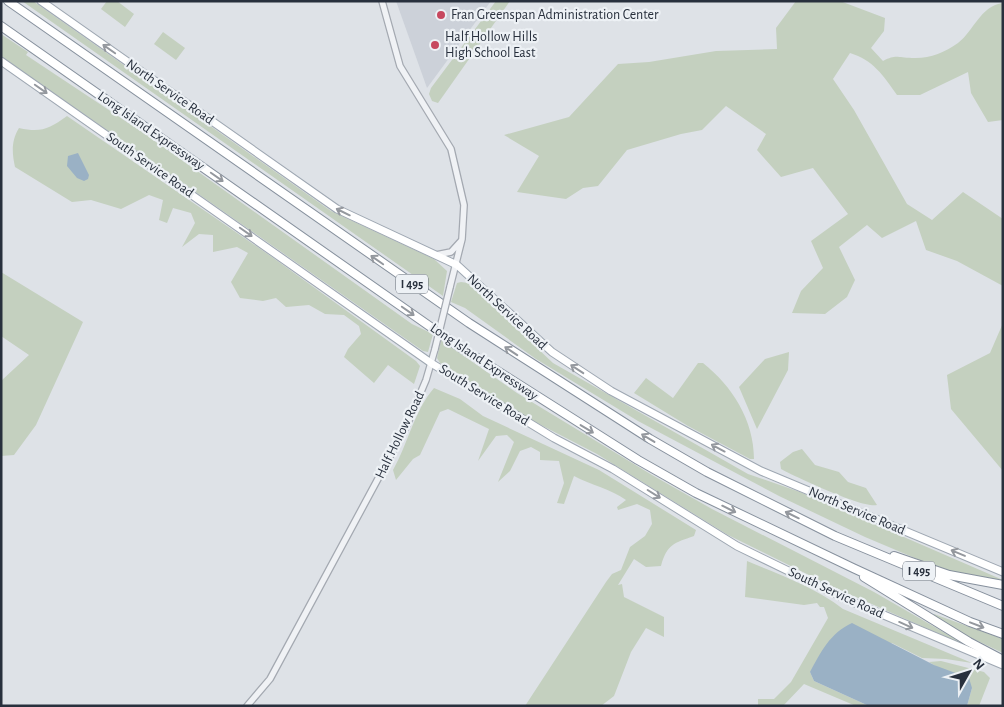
<svg xmlns="http://www.w3.org/2000/svg" width="1004" height="707" font-family="'Alegreya Sans',sans-serif">
  <style>
    .built { fill: #ccd1d9 }
    .green { fill: #c4d0bf }
    .water { fill: #9ab1c5 }
    .lines { fill: none; stroke-linecap: round; stroke-linejoin: round }
    .minor-casing { stroke: #a4a9b1; stroke-width: 8 }
    .major-casing { stroke: #9ea7b2; stroke-width: 9 }
    .highway-casing { stroke: #86909d; stroke-width: 10 }
    .minor { stroke: #f0f2f5; stroke-width: 5.5 }
    .major { stroke: #fff; stroke-width: 7 }
    .highway { stroke: #fff; stroke-width: 8 }
    .minor-bridge-casing { stroke: #a4a9b1; stroke-width: 8; stroke-linecap: butt }
    .minor-bridge { stroke: #f0f2f5; stroke-width: 5.5 }
    .oneway { stroke: #94989e }
    .poi-dot { fill: #c7485f; stroke: #edf1f5; stroke-width: 2 }
    .labels { text-anchor: middle; dominant-baseline: central; stroke-width: 4.5; stroke-linejoin: round; paint-order: stroke }
    .shield { fill: #edf1f5; stroke: #636a74; stroke-width: 1 }
    .shield-label { font-size: 12px; font-weight: bold; fill: #28303d }
    .poi-label { font-size: 14px; fill: #28303d; stroke: #edf1f5; text-anchor: start }
    .street-label { font-size: 14px; fill: #28303d; stroke: #edf1f5 }
  </style>
  <rect width="100%" height="100%" fill="#dee2e7"/>
  <path class="built" d="M396 1H491L427 88Z"/>
  <path class="green" d="M22 1H33L331 211 434 259 447 271 443 296Z
    M107 1H117L134 14 125 27 101 9Z
    M496 1H510L443 96 438 103 432 101 429 94 431 88Z
    M796 1H840L885 18 884 31 871 48 883 61C897 54 897 58 912 58 929 59 944 53 958 43 974 31 980 6 1003 3V120L988 122 971 93 968 72 920 95H897C883 75 873 60 850 53L833 79 854 110 907 204 932 220 963 192 1003 219V286L957 261 926 250 916 221 882 238 867 225 839 247 855 280 847 297 825 314 792 313 801 291 823 268 811 241 848 214 813 168 781 177 757 150 766 134 726 106 702 130 681 134 627 150 598 186 583 188 566 199 517 192 539 156 504 135 569 117 618 64 649 62 716 51 777 49 776 28Z
    M163 32 185 48 176 60 154 44Z
    M1 34 28 52 26 55 148 136 412 324 433 334 428 352 423 351 1 56Z
    M67 116 272 257 416 361 420 366 414 384 388 365 374 383 344 357 348 349 361 334 359 326 344 315 325 314 309 305 286 307 276 298 263 301 240 298 231 282 248 253 237 247 213 252V235L199 234 182 247 195 223 191 213 173 208 167 223 159 220 163 200 149 195 121 209 91 200 72 202 15 167C12 153 11 141 19 128 41 133 49 129 67 116Z
    M1 272 83 322 36 425 14 455 1 456V381L29 355 1 336Z
    M461 282 468 283 553 363 748 474 800 492 1003 580V583L948 572 865 537 779 496 638 421 536 359 465 308 451 302 457 283Z
    M1003 323C1003 336 1000 418 1003 423V471L951 409 947 375 990 353Z
    M441 340 517 393 652 475 712 509 874 592 971 648 831 586 728 535 597 454 504 406 440 363 437 358Z
    M789 352 788 370 757 429 739 387 765 359Z
    M698 363H703C732 386 754 420 754 459H750L688 426 634 393 646 378 673 398Z
    M434 388 460 399 483 416 599 470 696 530 694 536C674 543 667 544 661 566L646 567 634 559 618 585 622 584 624 597 664 617V637L646 628 631 652 614 696 601 706H525L606 582 612 574 621 570 630 547 645 536 652 524 650 510 637 504 618 510 617 507 626 500C611 489 591 485 574 476L564 504 557 503 564 483 559 461 540 460V452L531 447 520 451 510 471 498 482 514 442 507 435 496 436 478 461 489 429 448 409 440 412 420 455 413 459 396 480 393 470C408 444 414 411 434 388Z
    M802 449 815 465 839 472 848 482 866 488 877 505C864 509 796 477 781 469L780 462 793 452Z
    M747 561C780 575 815 587 843 609L972 663 946 659 922 658 892 643 810 672 814 681 869 706H856L804 684 783 706H758V699H774L791 682 828 618 824 607H820L817 603 804 605 745 597Z
    M934 614 1003 639V653L963 634 933 617Z
    M941 661 984 672 990 678 979 706H967L972 688 929 662Z"/>
  <path class="water" d="M78 153 89 175 88 179 84 181 77 178 67 166 68 156Z
    M852 623 934 665 969 678 972 688 967 706H869L814 681 810 672C821 652 830 633 852 623Z"/>
  <g class="lines">
    <g class="minor-casing">
      <path id="minor" d="M382 1 400 66 451 149 464 205 462 239 450 287
        M436 255 451 252 461 241
        M247 706 270 679 407 425 426 380 435 349"/>
    </g>
    <g class="major-casing">
      <path id="major" d="M41 1 337 209 457 265 552 352 611 391 761 471 1003 572
        M1 61 431 363 554 438 613 469 737 546 848 600 1003 665"/>
    </g>
    <g class="highway-casing">
      <path id="highway" d="M8 1 469 323 650 439 707 472 835 536 1003 606
        M1 26 455 344 638 460 696 493 853 568 970 622 1003 634
        M894 556 949 575 1003 585
        M864 577 969 642 1003 660"/>
    </g>
    <use href="#minor" class="minor"/>
    <use href="#major" class="major"/>
    <use href="#highway" class="highway"/>
    <g class="minor-bridge-casing">
      <path id="minor-bridge" d="M435 349 450 287"/>
    </g>
    <use href="#minor-bridge" class="minor-bridge"/>
  </g>
  <defs><path id="oneway-shaft" d="M-6 0H5M1.5-3L5.5 0L1.5 3" fill="none" stroke-width="1.6" stroke-linecap="round" stroke-linejoin="round" transform="scale(1.25)"/></defs>
  <g class="oneway">
    <use href="#oneway-shaft" transform="translate(109 49) rotate(-145)"/>
    <use href="#oneway-shaft" transform="translate(41 89) rotate(35)"/>
    <use href="#oneway-shaft" transform="translate(217 177) rotate(35)"/>
    <use href="#oneway-shaft" transform="translate(343 212) rotate(-154)"/>
    <use href="#oneway-shaft" transform="translate(246 232) rotate(35)"/>
    <use href="#oneway-shaft" transform="translate(377 260) rotate(-145)"/>
    <use href="#oneway-shaft" transform="translate(408 311) rotate(35)"/>
    <use href="#oneway-shaft" transform="translate(511 351) rotate(-146)"/>
    <use href="#oneway-shaft" transform="translate(577 369) rotate(-147)"/>
    <use href="#oneway-shaft" transform="translate(587 429) rotate(31)"/>
    <use href="#oneway-shaft" transform="translate(648 438) rotate(-149)"/>
    <use href="#oneway-shaft" transform="translate(718 448) rotate(-152)"/>
    <use href="#oneway-shaft" transform="translate(654 494) rotate(32)"/>
    <use href="#oneway-shaft" transform="translate(729 509) rotate(26)"/>
    <use href="#oneway-shaft" transform="translate(792 515) rotate(-154)"/>
    <use href="#oneway-shaft" transform="translate(958 553) rotate(-157)"/>
    <use href="#oneway-shaft" transform="translate(906 625) rotate(24)"/>
    <use href="#oneway-shaft" transform="translate(977 625) rotate(21)"/>
  </g>
  <g class="poi-dot">
    <circle cx="441" cy="15" r="5"/>
    <circle cx="435" cy="45" r="5"/>
  </g>
  <g class="labels">
    <g class="shield">
      <rect x="396" y="274.5" width="32" height="19" rx="4"/>
      <rect x="903" y="561.5" width="32" height="19" rx="4"/>
    </g>
    <g class="shield-label">
      <text x="412" y="284">I 495</text>
      <text x="919" y="571">I 495</text>
    </g>
    <g class="poi-label">
      <text x="451" y="15">Fran Greenspan Administration Center</text>
      <text x="445" y="37">Half Hollow Hills<tspan x="445" dy="16">High School East</tspan></text>
    </g>
    <g class="street-label">
      <text transform="translate(170 92) rotate(35)">North Service Road</text>
      <text transform="translate(151 131) rotate(35)">Long Island Expressway</text>
      <text transform="translate(150 165) rotate(35)">South Service Road</text>
      <text transform="translate(507 312) rotate(43)">North Service Road</text>
      <text transform="translate(484 362) rotate(34)">Long Island Expressway</text>
      <text transform="translate(484 395) rotate(32)">South Service Road</text>
      <text transform="translate(400 435) rotate(-64)">Half Hollow Road</text>
      <text transform="translate(857 511) rotate(23)">North Service Road</text>
      <text transform="translate(836 593) rotate(25)">South Service Road</text>
    </g>
  </g>
  <rect width="1004" height="707" fill="none" stroke="#28303d" stroke-width="5"/>
  <g transform="translate(969 672) rotate(51)" stroke="#edf1f5" stroke-width="4" paint-order="stroke">
  <path d="M0-4L9 19L0 12L-9 19Z" fill="#28303d"/>
  <text y="-8" font-size="14" font-weight="bold" text-anchor="middle" fill="#28303d">N</text>
  </g>
</svg>
